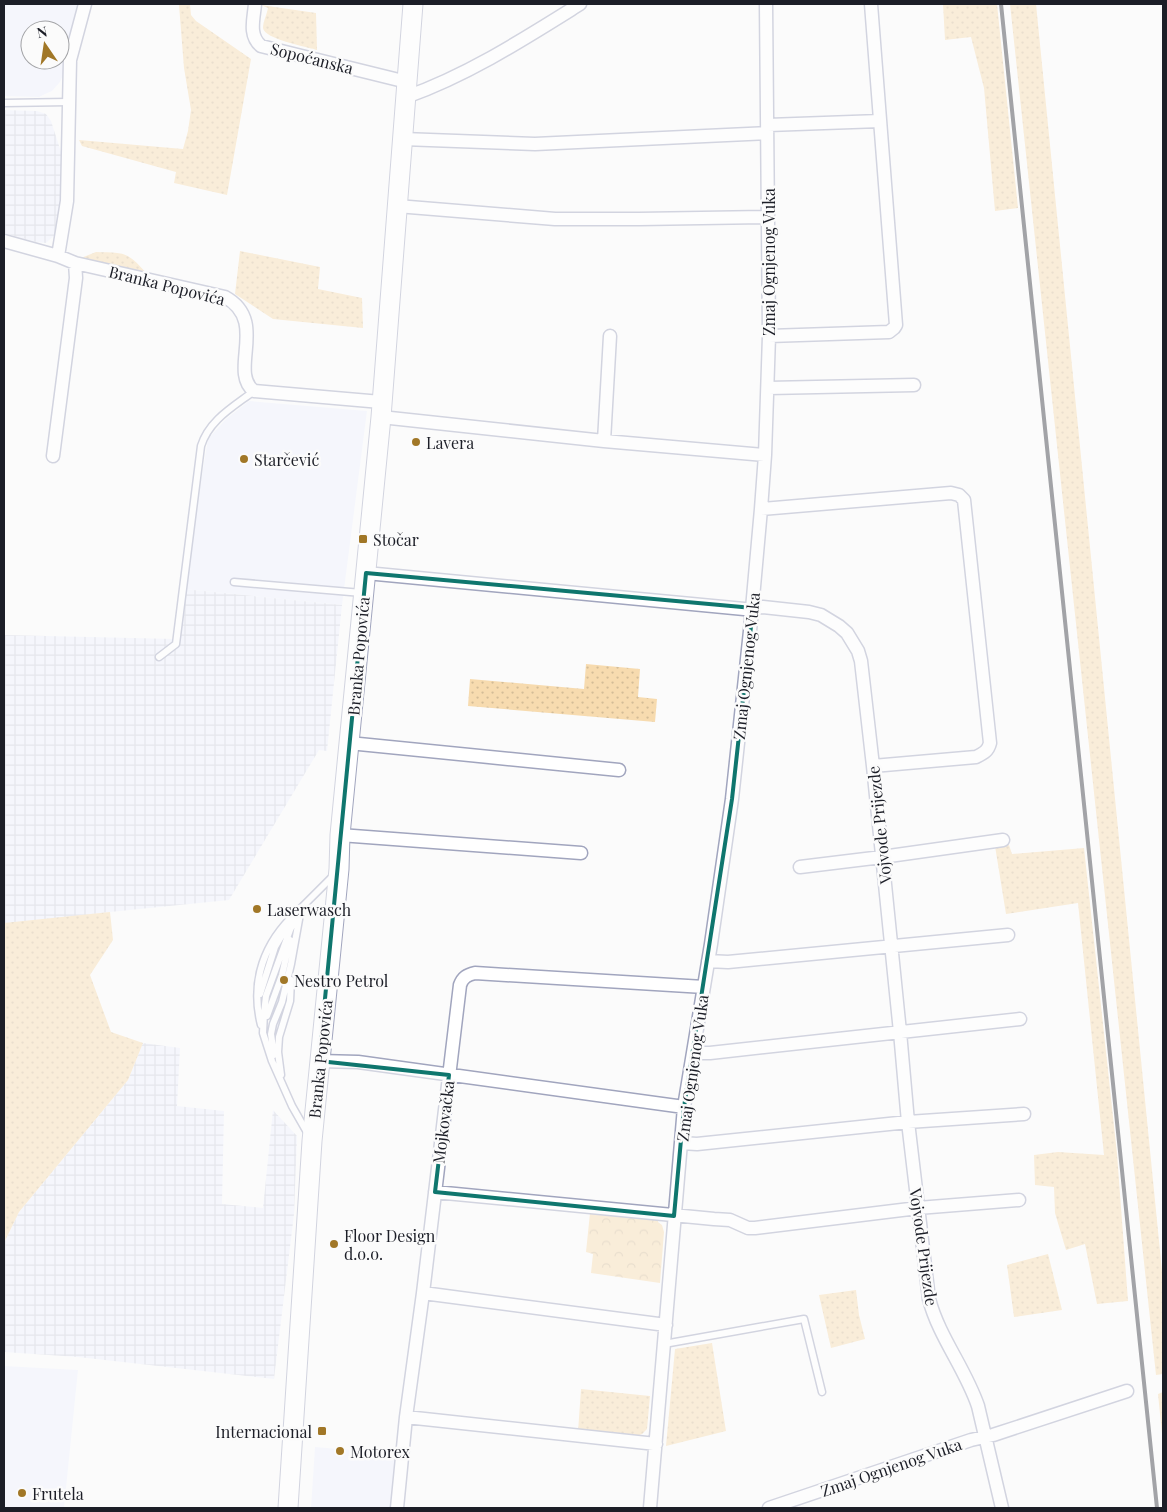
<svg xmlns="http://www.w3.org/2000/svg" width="1167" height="1512" font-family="'Playfair Display',serif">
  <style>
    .built { fill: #edf0fd; fill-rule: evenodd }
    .industrial { fill: url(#industrial-grid) }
    .grass { fill: url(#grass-dots) }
    .park { fill: url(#park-crowns) }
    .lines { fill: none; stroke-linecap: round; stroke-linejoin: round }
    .lane-casing { stroke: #a1a5be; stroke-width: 9 }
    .street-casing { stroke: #a1a5be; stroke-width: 15 }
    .primary-casing { stroke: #a1a5be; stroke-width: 21 }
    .lane { stroke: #fff; stroke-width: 6 }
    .street { stroke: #fff; stroke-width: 12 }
    .primary { stroke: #fff; stroke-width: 19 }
    .rail { stroke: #363840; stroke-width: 4 }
    .marked { fill: none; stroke: #0f766e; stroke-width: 4; stroke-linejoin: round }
    .poi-dot { fill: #a17727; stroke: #fbfbfb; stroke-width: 2 }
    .labels { text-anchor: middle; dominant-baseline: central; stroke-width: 5; stroke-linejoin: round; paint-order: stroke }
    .street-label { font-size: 16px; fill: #1c1e27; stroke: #fbfbfb }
    .poi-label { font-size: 16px; fill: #1c1e27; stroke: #fbfbfb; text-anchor: start }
  </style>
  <defs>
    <pattern id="industrial-grid" width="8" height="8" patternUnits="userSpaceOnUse" patternTransform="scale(1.25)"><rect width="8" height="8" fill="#edf0fd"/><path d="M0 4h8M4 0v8" fill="none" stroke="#cbcdd9"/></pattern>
    <pattern id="grass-dots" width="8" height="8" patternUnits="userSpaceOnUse" patternTransform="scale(1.25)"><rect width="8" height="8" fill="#f7dbaf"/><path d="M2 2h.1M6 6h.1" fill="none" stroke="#d3bc97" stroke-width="1.8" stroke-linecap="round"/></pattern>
    <pattern id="park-crowns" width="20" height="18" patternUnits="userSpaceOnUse" patternTransform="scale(1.25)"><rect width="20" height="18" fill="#f7dbaf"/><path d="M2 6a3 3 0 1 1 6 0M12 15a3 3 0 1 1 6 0" fill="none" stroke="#d3bc97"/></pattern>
  </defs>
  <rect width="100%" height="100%" fill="#fbfbfb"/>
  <path class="built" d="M4 4H79L70 36 65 57 64 73 60 82 52 91 45 94 39 97 4 96ZM30 30H60V60H30Z
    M249 401 367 411 342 605 183 589 208 439 226 419Z
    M4 1366 78 1370 64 1508H4Z
    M315 1447 400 1454 393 1508H311Z"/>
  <path class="industrial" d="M4 110 37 111 46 114 51 121 61 152 62 206 57 233 46 243 36 242 4 233Z
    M183 589 342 605 327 751 319 750 229 900 110 912 4 925V635L176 639Z
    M143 1043 180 1048 177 1106 224 1111 222 1204 263 1208 273 1110 297 1136 294 1214 274 1379 78 1357 4 1352V1243L19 1212 128 1080Z"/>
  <path class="grass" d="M943 4H997L1018 208 995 211 984 88 971 37 945 40Z
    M1010 4H1036L1163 1281V1374L1156 1375Z
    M179 5H190L191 15 196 21 251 59 227 195 174 183 176 172 82 146 79 140 183 149 188 131 191 110 184 68Z
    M261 5 316 13 317 50C307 47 264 39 263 28 263 22 267 14 268 8Z
    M240 251 320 267 318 289 362 298 363 328 273 319 235 294Z
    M96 252C125 253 127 251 147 274L76 260Z
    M586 664 640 669 638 697 657 699 655 722 468 706 470 679 584 689Z
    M1009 845 1012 854 1084 848 1117 1154 1128 1301 1097 1304 1085 1244 1066 1250 1055 1213 1054 1187 1035 1185 1034 1155 1058 1152 1104 1155 1078 903 1006 914 995 846Z
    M110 912 113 940 90 975 111 1032 143 1043 128 1080 19 1212 4 1243V923Z
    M1048 1254 1062 1310 1014 1317 1007 1265Z
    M856 1290 859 1315 865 1339 831 1348 819 1295Z
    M712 1343 726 1431 666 1446 675 1349Z
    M581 1389 650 1396 647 1429 642 1434 637 1436 636 1438 578 1432Z
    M1163 1392V1444L1158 1394Z"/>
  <path class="park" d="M590 1213 658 1218V1222L662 1225 664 1232 660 1283 591 1273 593 1254 586 1252Z"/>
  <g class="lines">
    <g class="lane-casing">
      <path id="lane" d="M4 103 69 102
        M234 582 362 593
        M159 657 176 644 201 446C209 420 233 407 254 391
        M260 994 275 947 288 925
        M267 1016 282 975 290 940
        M261 1025C250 981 264 942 297 912
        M274 1055 271 1034 273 1024 282 1002 291 964 300 914
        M281 1075 278 1052 279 1037 290 1001 291 980
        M308 1134 292 1106 272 1061 263 1033 264 1013 266 996 290 930 301 908 333 876
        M664 1344 804 1319 822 1392"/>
    </g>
    <g class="street-casing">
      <path id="street" d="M255 4C254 18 248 35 261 46L407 82
        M406 97C468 75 524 39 580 4
        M768 125 880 121
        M403 139 535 144 767 133
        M397 206 555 219H639L768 217
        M4 241 58 256 75 263 225 297C269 321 228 371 254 391L381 402
        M58 256 67 201 70 60 85 4
        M769 336 889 332 894 328 896 325 871 4
        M768 388 914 385
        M381 417 604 441 765 455
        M604 441 610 336
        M53 456 76 278 75 263
        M761 509 951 493 959 495 964 500 990 743C988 751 984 753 976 757L873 766
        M366 573 744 609 763 607 809 612 821 615 839 626 847 633 858 651 861 661 873 766 900 1032 908 1122 929 1299C939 1337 965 1368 978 1406L1002 1508
        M349 743 619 770
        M340 835 581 853
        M800 867 882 857 1003 840
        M708 961 728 962 1008 935
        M693 1053H710L1020 1019
        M319 1061 358 1062 684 1107
        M681 1143 697 1144 908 1122 1024 1114
        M435 1192 714 1219 730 1220 748 1228H755L918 1208 1019 1200
        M423 1293 666 1325
        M406 1417 656 1444
        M397 1508 406 1417 423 1293 460 985C463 977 467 975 475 973L704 987
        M650 1508 684 1107 711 944 732 799 750 631 761 509 765 455 769 336 766 4
        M769 1508 971 1440 993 1435 1127 1391"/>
    </g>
    <g class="primary-casing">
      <path id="primary" d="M288 1508 312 1141 339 869 340 835 381 417 413 4"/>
    </g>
    <use href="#lane" class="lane"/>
    <use href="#street" class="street"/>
    <use href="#primary" class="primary"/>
    <path class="rail" d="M1001 4 1157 1508"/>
  </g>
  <path d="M0 0H1167V1512H0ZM366 573 753 608 732 799 684 1107 674 1216 435 1192 449 1075 319 1061Z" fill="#fbfbfb" fill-opacity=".55" fill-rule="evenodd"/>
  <path class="marked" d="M366 573 753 608 732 799 684 1107 674 1216 435 1192 449 1075 319 1061Z"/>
  <g class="poi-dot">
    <circle cx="416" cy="442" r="5"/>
    <circle cx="244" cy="459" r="5"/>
    <rect x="358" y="534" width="10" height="10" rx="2.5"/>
    <circle cx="257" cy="909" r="5"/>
    <circle cx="284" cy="980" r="5"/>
    <circle cx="334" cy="1244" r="5"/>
    <rect x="317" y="1426" width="10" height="10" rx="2.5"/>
    <circle cx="340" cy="1451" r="5"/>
    <circle cx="22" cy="1493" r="5"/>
  </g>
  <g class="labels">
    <g class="street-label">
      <text transform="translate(312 58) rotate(14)">Sopoćanska</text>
      <text transform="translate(768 262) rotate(-90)">Zmaj Ognjenog Vuka</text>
      <text transform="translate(167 285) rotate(14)">Branka Popovića</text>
      <text transform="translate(358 656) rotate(-85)">Branka Popovića</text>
      <text transform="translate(746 666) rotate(-84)">Zmaj Ognjenog Vuka</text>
      <text transform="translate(879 825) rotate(-96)">Vojvode Prijezde</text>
      <text transform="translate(320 1059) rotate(-84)">Branka Popovića</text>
      <text transform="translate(692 1068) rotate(-82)">Zmaj Ognjenog Vuka</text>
      <text transform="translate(443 1122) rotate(-83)">Mojkovačka</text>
      <text transform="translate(924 1247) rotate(82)">Vojvode Prijezde</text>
      <text transform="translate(891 1467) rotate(-19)">Zmaj Ognjenog Vuka</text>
    </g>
    <g class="poi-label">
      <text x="426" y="442">Lavera</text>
      <text x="254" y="459">Starčević</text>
      <text x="373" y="539">Stočar</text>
      <text x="267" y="909">Laserwasch</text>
      <text x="294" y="980">Nestro Petrol</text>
      <text x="344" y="1235">Floor Design<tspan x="344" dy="18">d.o.o.</tspan></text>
      <text x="312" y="1431" text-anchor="end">Internacional</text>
      <text x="350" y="1451">Motorex</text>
      <text x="32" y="1493">Frutela</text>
    </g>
  </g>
  <rect width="1167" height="1512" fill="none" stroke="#1c1e27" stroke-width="10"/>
  <g transform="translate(45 45) rotate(347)"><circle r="24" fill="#fbfbfb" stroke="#a2a3a6"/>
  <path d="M0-4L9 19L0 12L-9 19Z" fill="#a17727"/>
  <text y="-8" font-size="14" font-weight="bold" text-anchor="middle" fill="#1c1e27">N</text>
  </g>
</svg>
